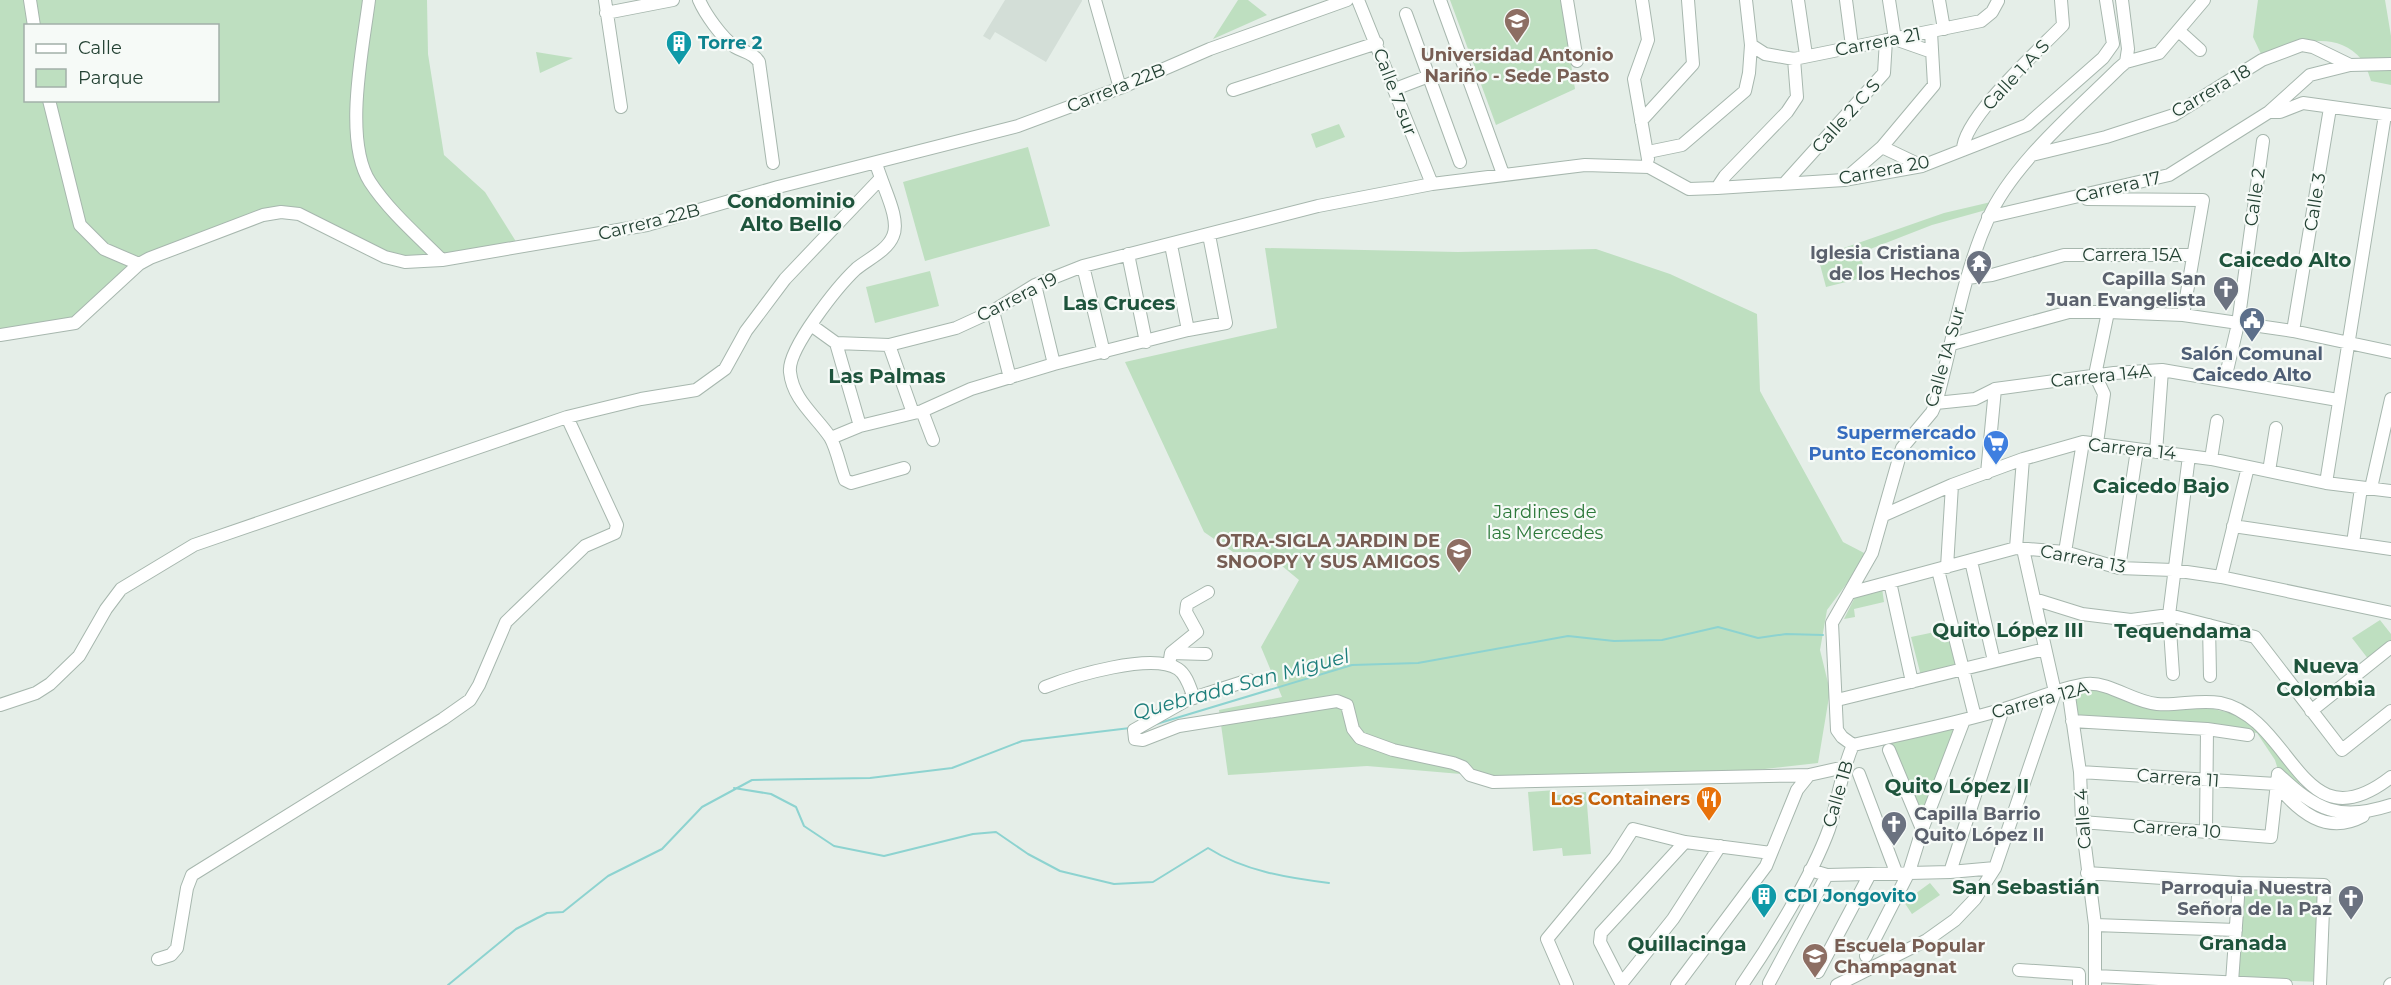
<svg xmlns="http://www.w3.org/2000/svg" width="2391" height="985" font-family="Montserrat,sans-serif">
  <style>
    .built { fill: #d3ded7 }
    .green { fill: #bedfc0; fill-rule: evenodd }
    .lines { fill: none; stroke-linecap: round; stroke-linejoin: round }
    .stream { stroke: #8dd3d0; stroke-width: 2 }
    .minor-casing { stroke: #a7b7ae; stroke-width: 14 }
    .minor { stroke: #fff; stroke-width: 12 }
    .labels { text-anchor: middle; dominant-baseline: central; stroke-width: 4.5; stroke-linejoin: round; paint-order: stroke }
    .street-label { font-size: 18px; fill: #234133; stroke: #f6faf7 }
    .culture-label { font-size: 18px; font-weight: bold; fill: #0d838f; stroke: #f6faf7; text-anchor: start }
    .education-label { font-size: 18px; font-weight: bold; fill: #785e54; stroke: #f6faf7 }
    .worship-label { font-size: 18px; font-weight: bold; fill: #5b616d; stroke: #f6faf7; text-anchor: end }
    .service-label { font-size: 18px; font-weight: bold; fill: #4e5e75; stroke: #f6faf7 }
    .shop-label { font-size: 18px; font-weight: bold; fill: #366cbe; stroke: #f6faf7; text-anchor: end }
    .park-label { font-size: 18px; fill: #2d793a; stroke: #f6faf7 }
    .food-label { font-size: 18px; font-weight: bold; fill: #c56008; stroke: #f6faf7; text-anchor: end }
    .neighbourhood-label { font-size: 20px; font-weight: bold; fill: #1e543c; stroke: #f6faf7 }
    .water-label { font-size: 20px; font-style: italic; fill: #1c7e7b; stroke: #f6faf7 }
  </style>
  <rect width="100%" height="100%" fill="#e5eee8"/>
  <path class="built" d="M1005 0H1082V1L1046 62 995 32 990 40 983 36Z"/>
  <path class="green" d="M0 0H427L428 54 444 155 485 192 520 248 405 262 281 212 150 258 82 318 0 335ZM26 26H218V100H26Z
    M1238 0H1248L1267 15 1213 39Z
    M1450 0H1561L1575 89 1496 125Z
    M2258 0H2385L2391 36V85L2371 81C2369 75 2366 65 2362 60 2335 27 2294 45 2261 54L2253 37Z
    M536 52 573 58 540 73Z
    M1339 124 1345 137 1316 148 1311 134Z
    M1028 147 1050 226 925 261 903 182Z
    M1991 202 1986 210 1932 225 1860 253 1866 277 1826 287 1818 257 1944 213Z
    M1265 248 1458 252 1596 249 1670 274 1757 314 1760 391 1843 542 1868 555 1827 610 1820 650 1830 691 1818 763 1756 770 1496 777 1367 766 1228 775 1219 710 1282 697 1261 647 1299 580 1265 552H1233L1204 532 1125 362 1277 328Z
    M930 271 939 306 875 323 866 287Z
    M1882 588 1884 602 1854 609 1855 617 1844 619 1855 597Z
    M2380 620 2391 634V643L2369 660 2352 638Z
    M1949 629 1959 666 1921 676 1911 637Z
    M2096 689 2157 710 2209 708 2235 714 2254 724 2299 779 2302 796 2279 773 2275 760 2257 733 2219 727 2079 721 2074 693Z
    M1957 726 1921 820 1889 743Z
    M1556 790 1557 795 1586 792 1591 854 1563 856 1562 848 1533 851 1528 792Z
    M1930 883 1940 895 1912 914 1904 902Z
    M2243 888 2327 889 2322 982 2236 979Z"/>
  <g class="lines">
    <path class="stream" d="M1153 725 1352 665 1418 663 1568 636 1614 641 1662 640 1718 627 1758 638 1786 634 1823 635
      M734 788 771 794 796 807 804 826 834 846 884 856 973 834 996 832 1028 854 1060 871 1114 884 1153 882 1208 848C1244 871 1288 878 1329 883
      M448 985 516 929 547 913 563 912 608 876 662 849 702 807 752 780 870 778 952 768 1022 741 1130 728"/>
    <g class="minor-casing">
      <path id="minor" d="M30 0 34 26
        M369 0C363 48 343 140 370 182 389 211 417 235 442 260
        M605 0 621 107
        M699 0C705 14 722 38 735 47 743 52 753 52 759 62L773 163
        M1095 0 1120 88
        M1358 0 1432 184
        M1440 0 1503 174
        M1567 0 1577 61
        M1642 0 1648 40 1634 79 1648 159
        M1798 0 1806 55
        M1846 0 1852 46
        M1889 0 1895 39 1932 52
        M1939 0 1944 29
        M2122 0 2128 49 2126 62
        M606 13 673 0
        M1406 14 1460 162
        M2179 31 2200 50
        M1751 45 1765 54 1794 59 1981 21 1992 12 1998 1
        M1395 89 1429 76
        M1233 90 1377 43
        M49 100 80 225 104 249 139 264
        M2269 112H2280L2303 103 2391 115
        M1641 121 1693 64 1688 0
        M1882 147 1922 166
        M1963 150C1962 119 2040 49 2063 25L2061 0
        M1648 152 1682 145 1745 91 1749 73 1751 45 1746 0
        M2032 155 2106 137 2174 115 2262 60 2302 45 2313 47 2350 65
        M881 178C886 193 900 221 893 236 887 251 868 259 856 269 839 285 787 349 790 372 793 400 815 415 830 437 837 449 840 467 845 480L851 483 904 468
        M1844 180 1882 147 1934 85 1931 32
        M1784 184 1884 73 1886 40
        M1717 188 1725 176 1787 112 1797 97 1794 59
        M2087 199 2203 200 2183 315
        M1988 217 2169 175 2269 112 2310 75 2350 65 2391 64
        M1171 245 1188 330
        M1128 254 1146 342
        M1083 266 1104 353
        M1967 278 1992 275 2064 255H2192
        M1035 285 1054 364
        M993 311 1010 378
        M811 325 836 343 889 345 956 328 993 311 1035 285 1083 266 1318 206 1432 184 1585 165 1649 167 1689 189 1717 188 1844 180 1922 166 2027 125 2103 58 2113 44 2106 0
        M2293 331 2330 108
        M0 335 75 323 139 264 150 258 263 215 281 212 299 214 385 257 405 262 442 260 647 225 778 187 1018 126 1120 88 1210 49 1347 0
        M836 343 860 426
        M1952 344 2069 312H2108L2183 315 2293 331 2391 352
        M889 345 913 413
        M2225 379 2238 324 2263 141
        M1936 403 1975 399 1995 389 2114 373 2162 370 2338 400
        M922 411 933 440
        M831 438 860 426 922 411 971 389 1054 364 1188 330 1226 323 1209 235
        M2097 443 2104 394 2095 375 2108 312
        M2156 452 2162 370
        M2211 459 2217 421
        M2269 471 2276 428
        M1987 473 1995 389
        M2326 483 2385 115
        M2371 488 2391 399
        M1884 515 1952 485 2023 459 2083 442 2211 459 2326 483 2391 491
        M2233 526 2391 549
        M2353 543 2361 488
        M2016 548 2023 459
        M2023 549 2055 692
        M2065 552 2083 442
        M1971 561 1994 661
        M1947 567 1952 485
        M2119 568 2137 450
        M1938 570 1975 717
        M2221 577 2248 467
        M1890 582 1912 682
        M1849 593 2016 548 2065 552 2119 568 2173 570 2221 577 2391 613
        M2034 599 2082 614 2131 620 2169 615 2255 637 2342 750 2391 711
        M2209 625 2210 676
        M1171 653 1206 654
        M1169 665 1171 653 1197 632 1186 612 1187 604 1208 592
        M2173 674 2169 615 2189 456
        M1249 680 1187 700 1134 730 1135 739 1143 740 1179 726 1337 701 1347 705 1353 729 1360 738 1393 750 1453 763 1463 767 1470 775 1493 782 1809 775
        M1045 687C1073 676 1152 652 1178 669 1187 675 1190 688 1194 698
        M2068 689 2080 772 2082 822 2095 925V985
        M1837 700 2045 649
        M0 705 36 693 50 684 79 656 106 609 121 589 194 545 567 417 641 399 696 390 725 369 746 331 785 279 881 178 876 164
        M2311 711 2391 647
        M2072 721 2207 729 2248 735
        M1853 745 1842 737 1837 730 1832 623 1872 553 1902 448 1932 412 1936 403C1953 342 1962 277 1988 219 2012 164 2077 110 2119 68L2126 62 2159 53 2204 0
        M1853 745C1903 734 1954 724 2004 709 2031 701 2059 688 2087 684 2110 682 2133 702 2157 704 2178 706 2199 699 2220 703 2294 718 2300 848 2391 777
        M1889 750 1922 829
        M2080 772 2276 784C2298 811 2326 836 2363 816
        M1859 774 1896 872
        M2082 822 2271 837 2278 774C2316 810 2339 822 2391 805
        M2206 831 2207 729
        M1810 870 1827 875 1950 872 1995 868
        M1950 872 2003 709
        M2087 873 2239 883 2324 885 2320 985
        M2095 925 2236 930
        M1866 956 1909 872 1923 827 1964 720
        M158 959 171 955 177 948 187 888 192 875 443 719 470 700 479 685 506 622 585 546 615 533 617 525 567 417
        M2019 970 2079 974V985
        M1818 972 1870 874
        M2095 976 2286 985
        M2232 982 2239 883
        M1769 983 1827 875
        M1621 984 1673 919 1720 846
        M1567 985 1547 939 1615 857 1633 829 1685 842 1771 853
        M1622 985 1600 942 1601 933 1685 842
        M1677 985 1766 866 1797 790 1809 775 1845 767
        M1742 985C1771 943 1812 876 1829 829 1838 801 1841 772 1853 745
        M1837 985 1927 940 1955 920 1975 899 1995 868 2055 692
        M2390 985 2391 984"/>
    </g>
    <use href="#minor" class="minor"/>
  </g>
  <defs>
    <g id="university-pin" transform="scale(1.35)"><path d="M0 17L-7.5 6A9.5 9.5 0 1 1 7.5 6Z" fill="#8d6e63" stroke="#f6faf7"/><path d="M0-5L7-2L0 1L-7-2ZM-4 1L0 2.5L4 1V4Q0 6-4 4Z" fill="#fff"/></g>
    <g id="building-pin" transform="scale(1.35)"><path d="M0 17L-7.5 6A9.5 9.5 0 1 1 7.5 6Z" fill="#0f9aa8" stroke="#f6faf7"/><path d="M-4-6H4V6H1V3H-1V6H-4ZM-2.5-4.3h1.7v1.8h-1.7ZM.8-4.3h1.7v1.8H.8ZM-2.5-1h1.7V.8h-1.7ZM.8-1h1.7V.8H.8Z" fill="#fff"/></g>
    <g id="temple-pin" transform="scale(1.35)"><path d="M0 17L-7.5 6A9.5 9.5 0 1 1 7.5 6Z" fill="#6b7280" stroke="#f6faf7"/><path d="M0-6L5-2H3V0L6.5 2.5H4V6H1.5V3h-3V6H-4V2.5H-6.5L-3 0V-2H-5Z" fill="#fff"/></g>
    <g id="church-pin" transform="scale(1.35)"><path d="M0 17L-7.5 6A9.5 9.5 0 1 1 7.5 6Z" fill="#6b7280" stroke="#f6faf7"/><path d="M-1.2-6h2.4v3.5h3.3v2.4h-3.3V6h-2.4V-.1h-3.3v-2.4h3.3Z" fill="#fff"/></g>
    <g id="civic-pin" transform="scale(1.35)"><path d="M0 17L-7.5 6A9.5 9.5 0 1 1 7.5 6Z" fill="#5c6f8a" stroke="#f6faf7"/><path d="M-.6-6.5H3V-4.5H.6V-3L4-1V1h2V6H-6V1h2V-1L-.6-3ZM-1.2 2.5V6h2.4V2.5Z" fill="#fff"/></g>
    <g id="supermarket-pin" transform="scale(1.35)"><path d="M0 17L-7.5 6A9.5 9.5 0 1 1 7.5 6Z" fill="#3f7fe0" stroke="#f6faf7"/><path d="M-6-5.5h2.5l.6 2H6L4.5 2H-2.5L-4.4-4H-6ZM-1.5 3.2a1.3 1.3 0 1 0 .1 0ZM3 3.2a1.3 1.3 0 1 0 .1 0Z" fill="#fff"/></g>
    <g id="school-pin" transform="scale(1.35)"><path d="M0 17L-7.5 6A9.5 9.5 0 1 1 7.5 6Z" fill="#8d6e63" stroke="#f6faf7"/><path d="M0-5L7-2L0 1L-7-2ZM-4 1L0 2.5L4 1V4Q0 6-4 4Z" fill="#fff"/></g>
    <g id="restaurant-pin" transform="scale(1.35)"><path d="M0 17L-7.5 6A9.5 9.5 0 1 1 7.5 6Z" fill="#e8710a" stroke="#f6faf7"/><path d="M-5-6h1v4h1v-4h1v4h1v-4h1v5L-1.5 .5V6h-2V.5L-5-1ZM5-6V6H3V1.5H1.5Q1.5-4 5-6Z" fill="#fff"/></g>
  </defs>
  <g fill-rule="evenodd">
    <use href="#university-pin" x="1517" y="21"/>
    <use href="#building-pin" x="679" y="43"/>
    <use href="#temple-pin" x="1979" y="263"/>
    <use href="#church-pin" x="2226" y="289"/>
    <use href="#civic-pin" x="2252" y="320"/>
    <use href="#supermarket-pin" x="1996" y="443"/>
    <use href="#school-pin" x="1459" y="551"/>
    <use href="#restaurant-pin" x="1709" y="799"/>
    <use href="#church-pin" x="1894" y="824"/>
    <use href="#building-pin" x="1764" y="896"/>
    <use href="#church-pin" x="2351" y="898"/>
    <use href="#school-pin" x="1815" y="956"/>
  </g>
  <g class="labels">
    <g class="street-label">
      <text transform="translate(1878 42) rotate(-11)">Carrera 21</text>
      <text transform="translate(2016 75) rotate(-47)">Calle 1 A S</text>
      <text transform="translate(1116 88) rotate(-22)">Carrera 22B</text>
      <text transform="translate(2211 91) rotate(-30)">Carrera 18</text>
      <text transform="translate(1395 92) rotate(69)">Calle 7 sur</text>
      <text transform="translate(1846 116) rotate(-48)">Calle 2 C S</text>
      <text transform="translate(1884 170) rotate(-11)">Carrera 20</text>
      <text transform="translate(2118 187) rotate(-13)">Carrera 17</text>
      <text transform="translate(2255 197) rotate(-82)">Calle 2</text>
      <text transform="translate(2315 202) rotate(-81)">Calle 3</text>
      <text transform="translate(649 222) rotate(-14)">Carrera 22B</text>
      <text x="2132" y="255">Carrera 15A</text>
      <text transform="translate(1017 297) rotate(-27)">Carrera 19</text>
      <text transform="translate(1945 357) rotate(-74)">Calle 1A Sur</text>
      <text transform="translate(2101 376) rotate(-6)">Carrera 14A</text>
      <text transform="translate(2132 449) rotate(6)">Carrera 14</text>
      <text transform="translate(2083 559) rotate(11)">Carrera 13</text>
      <text transform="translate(2040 700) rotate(-15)">Carrera 12A</text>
      <text transform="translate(2178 778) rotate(4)">Carrera 11</text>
      <text transform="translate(1838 794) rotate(-74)">Calle 1B</text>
      <text transform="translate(2083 819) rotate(-94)">Calle 4</text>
      <text transform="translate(2177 829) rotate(4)">Carrera 10</text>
    </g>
    <g class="culture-label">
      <text x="698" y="43">Torre 2</text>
      <text x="1784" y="896">CDI Jongovito</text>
    </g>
    <g class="education-label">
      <text x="1517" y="55">Universidad Antonio<tspan x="1517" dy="21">Nariño - Sede Pasto</tspan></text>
      <text x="1440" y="541" text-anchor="end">OTRA-SIGLA JARDIN DE<tspan x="1440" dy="21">SNOOPY Y SUS AMIGOS</tspan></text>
      <text x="1834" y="946" text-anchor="start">Escuela Popular<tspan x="1834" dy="21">Champagnat</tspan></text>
    </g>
    <g class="worship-label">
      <text x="1960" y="253">Iglesia Cristiana<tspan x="1960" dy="21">de los Hechos</tspan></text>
      <text x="2206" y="279">Capilla San<tspan x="2206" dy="21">Juan Evangelista</tspan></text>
      <text x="1914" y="814" text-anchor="start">Capilla Barrio<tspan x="1914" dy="21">Quito López II</tspan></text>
      <text x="2332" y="888">Parroquia Nuestra<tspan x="2332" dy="21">Señora de la Paz</tspan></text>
    </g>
    <g class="service-label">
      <text x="2252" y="354">Salón Comunal<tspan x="2252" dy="21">Caicedo Alto</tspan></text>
    </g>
    <g class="shop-label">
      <text x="1976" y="433">Supermercado<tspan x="1976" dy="21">Punto Economico</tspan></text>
    </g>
    <g class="park-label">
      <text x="1545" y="512">Jardines de<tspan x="1545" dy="21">las Mercedes</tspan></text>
    </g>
    <g class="food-label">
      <text x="1690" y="799">Los Containers</text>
    </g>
    <g class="neighbourhood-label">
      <text x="791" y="201">Condominio<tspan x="791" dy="23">Alto Bello</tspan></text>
      <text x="2285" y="260">Caicedo Alto</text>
      <text x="1119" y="303">Las Cruces</text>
      <text x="887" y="376">Las Palmas</text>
      <text x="2161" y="486">Caicedo Bajo</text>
      <text x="2008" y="630">Quito López III</text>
      <text x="2183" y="631">Tequendama</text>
      <text x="2326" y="666">Nueva<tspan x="2326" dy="23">Colombia</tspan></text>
      <text x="1957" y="786">Quito López II</text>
      <text x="2026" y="887">San Sebastián</text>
      <text x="2243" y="943">Granada</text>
      <text x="1687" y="944">Quillacinga</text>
    </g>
    <g class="water-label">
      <text transform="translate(1241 684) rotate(-15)">Quebrada San Miguel</text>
    </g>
  </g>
  <rect x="24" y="24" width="195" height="78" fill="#f6faf7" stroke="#a2b0a9" stroke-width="1.5"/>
  <rect x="36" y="44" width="30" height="9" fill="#ffffff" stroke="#a2b0a9" stroke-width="1.5"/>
  <text x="78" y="54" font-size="18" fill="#234133">Calle</text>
  <rect x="36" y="69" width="30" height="18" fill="#bedfc0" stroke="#a2b0a9" stroke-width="1.5"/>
  <text x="78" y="84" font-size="18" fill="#234133">Parque</text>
</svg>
